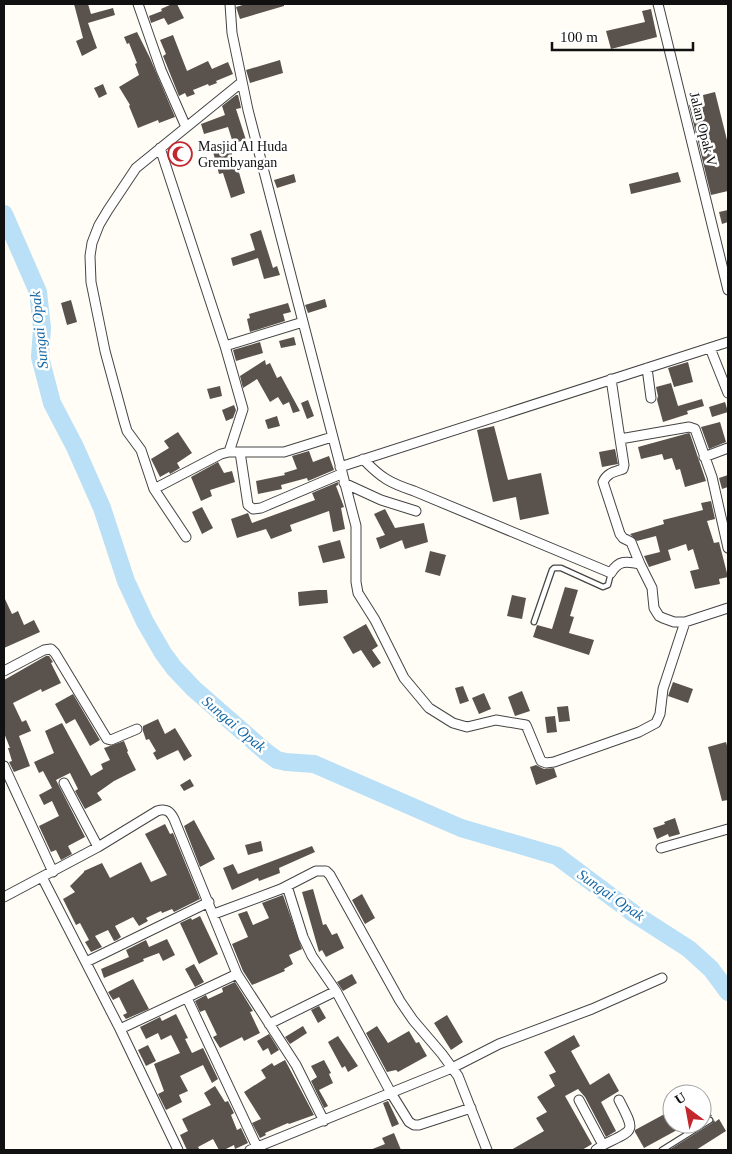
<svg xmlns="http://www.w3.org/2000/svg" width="732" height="1154" font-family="'Times New Roman',serif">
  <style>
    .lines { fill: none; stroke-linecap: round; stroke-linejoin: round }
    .river { stroke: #b9e0f7; stroke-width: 18 }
    .building { fill: #5a524d }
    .lane-casing { stroke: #444; stroke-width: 7 }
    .street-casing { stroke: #444; stroke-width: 11 }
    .lane { stroke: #fff; stroke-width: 4.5 }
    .street { stroke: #fff; stroke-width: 9 }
    .labels { text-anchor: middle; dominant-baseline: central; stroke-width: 5; stroke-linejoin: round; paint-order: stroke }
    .street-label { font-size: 14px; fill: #111; stroke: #fff }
    .poi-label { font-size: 14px; fill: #111; stroke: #fff; text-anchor: start }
    .water-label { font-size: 15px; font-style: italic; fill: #1768a6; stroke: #fff }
  </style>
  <rect width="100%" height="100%" fill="#fffdf5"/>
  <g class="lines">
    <path class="river" d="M4 214 38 292 42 328 40 357 52 403 75 447 102 508 126 581 145 622 163 653 174 668 194 689 266 752 277 760 286 762 314 764 461 828 557 856 633 913 689 949 711 969 728 992"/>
  </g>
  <path class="building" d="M74 4H88L91 14 113 8 115 15 88 23 97 48 82 56 76 41 83 38Z
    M172 4H177L184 18 168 25 164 18 151 23 149 16 162 11 161 9Z
    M246 4H284V6L240 19 236 7Z
    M651 9 657 37 611 49 606 31 645 22 642 11Z
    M137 32 150 58 175 117 159 123 158 120 138 128 129 106 130 105 119 87 139 75 135 64 137 63 129 43 127 44 124 37Z
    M173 35 187 71 208 61 212 69 228 62 233 74 216 81 217 83 209 86 208 84 193 90 195 94 187 97 185 93 179 96 163 56 166 54 160 40Z
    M280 60 283 73 250 83 246 70Z
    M103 84 107 94 99 98 94 88Z
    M715 92 728 144V191L711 195 689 105 704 101 703 95Z
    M236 95H238L240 103 241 108 236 109 246 140 233 143 228 127 204 134 201 124 225 115 222 106Z
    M229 143 234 162 238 161 240 169H238L245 193 231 198 223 173 219 174 212 148Z
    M174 145H188L189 162 171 163 170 148Z
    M678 172 681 182 631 194 629 184Z
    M294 174 296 182 277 188 274 180Z
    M728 210V222L722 224 719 212Z
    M261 230 273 268 277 266 280 275 264 279 258 258 233 266 231 258 255 250 250 234Z
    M325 299 327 307 308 313 305 305Z
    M71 300 77 322 67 325 61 303Z
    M288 303 291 312 283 314 285 321 250 332 247 319 250 318 249 314Z
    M294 337 296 345 281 348 279 341Z
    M260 342 263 353 236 361 233 350Z
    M265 360 266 365 270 363 277 378 281 376 300 411 293 413 289 402 283 405 278 397 270 402 257 379 243 388 240 376Z
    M688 362 693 382 674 387 668 368Z
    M671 383 678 406 702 399 704 406 687 411 688 414 663 422 657 400 658 396 656 387Z
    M220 386 222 396 210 399 207 389Z
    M308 400 314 416 307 419 301 403Z
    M725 402 728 412 712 417 709 407Z
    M234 405 236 410 233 418 226 421 222 410Z
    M277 416 280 426 268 429 265 420Z
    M720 422 726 442 709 449 701 427Z
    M494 426 508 480 541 473 549 514 520 520 516 497 493 502 477 430Z
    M178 432 192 453 177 463 180 468 170 474 169 472 160 477 151 459 169 448 164 441Z
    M689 433 690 434 706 481 685 487 680 469 676 470 672 458 664 460 662 454 641 459 638 447Z
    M615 449 618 464 602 467 599 452Z
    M309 451 313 462 329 456 334 470 308 481 307 478 281 485 282 489 258 494 256 481 285 475 284 473 297 469 292 456Z
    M218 462 224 473 232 471 235 482 210 490 212 496 201 501 191 477Z
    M728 475V487L722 489 719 478Z
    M338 482V485L336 486 344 507 341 508 345 529 333 532 329 511 290 525 292 531 271 539 266 529 237 538 231 519 248 513 252 523 315 500 312 493Z
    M711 501 715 519 707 521 714 543 719 542 728 577 719 579 720 584 695 589 690 571 699 569 693 549 688 551 686 544 668 550 671 560 649 567 644 556 660 552 656 536 637 541 630 534 664 524 663 520 703 510 701 503Z
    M202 507 213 528 202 534 192 512Z
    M385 509 395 528 424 523 428 542 405 549 402 540 380 549 376 538 385 535 374 514Z
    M340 540 345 558 323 563 318 546Z
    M430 551 446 555 440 576 425 572Z
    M565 587 578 590 570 616 574 617 569 633 594 640 589 655 533 637 537 625 552 629Z
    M318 590H327L328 603 299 606 298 592Z
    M512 595 526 598 522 619 507 616Z
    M4 597 12 614 18 611 24 625 34 620 40 632 4 648Z
    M366 624 378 646 372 650 381 663 373 668 361 650 353 654 343 637Z
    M46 656H49L53 662 51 663 61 683 42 692 41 689 13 703 22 722 26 720 31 731 19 736 30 766 14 772 9 762 12 761 8 748H10L4 733V680Z
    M673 682 693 689 688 703 668 696Z
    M463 686 469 701 460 704 455 688Z
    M522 691 530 711 515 716 508 697Z
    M484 693 491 709 479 714 472 698Z
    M73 694 100 740 90 746 75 719 66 724 55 704Z
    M568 706 570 721 559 722 557 707Z
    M555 716 557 732 547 733 545 717Z
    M158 719 165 734 175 728 192 756 184 761 178 750 157 760 153 753 156 751 149 739 146 740 143 731V726Z
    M62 723 91 776 103 769 101 764 110 760 104 748 124 741 128 751 127 752 136 770 114 781 97 793 102 800 85 809 75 791 78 789 70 773 56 780 85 837 68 846 72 854 61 860 56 850 51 852 39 826 59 816 52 801 44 805 39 795 52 788 43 771 39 773 34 762 54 753 45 731Z
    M726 742 728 749V800L722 801 708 747Z
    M536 765 544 769 554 768 557 777 536 785 530 767Z
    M190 779 194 786 184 791 180 785Z
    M675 818 680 834 669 837 668 834 657 839 653 828 665 824 664 822Z
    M194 820 215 859 200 867 184 826Z
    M165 824 170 834 173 833 200 899 174 912 172 909 162 913 161 911 146 918 148 921 139 926 133 917 115 926 121 937 117 940 114 941 108 930 95 936 102 947 91 952 85 942 89 940 80 923 76 925 63 899 75 892 70 886 84 872V871L102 863 110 878 141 862 151 882 167 875 145 834Z
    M261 841 263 851 248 855 245 845Z
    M312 846 315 852 279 868 280 873 259 881 258 878 232 890 223 868 233 864 238 874Z
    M313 889 323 925 326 924 332 935 337 933 344 948 326 957 322 950 319 952 302 892Z
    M362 894 375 918 365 924 352 900Z
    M283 895 302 949 289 955 293 964 284 969 285 971 252 985 243 971 232 944 248 937 238 914 247 911 253 925 269 918 262 903Z
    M200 916 218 954 199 964 180 923 191 918 192 920Z
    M167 939 175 955 163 961 159 953 143 959 144 961 104 978 101 969 129 957 126 950 146 940 149 947Z
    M194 964 204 982 195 987 185 969Z
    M352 974 357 983 343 991 337 982Z
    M133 979 149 1009 126 1019 123 1015 127 1013 119 997 113 1000 108 992Z
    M235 982 253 1011 250 1012 260 1033 244 1041 242 1037 220 1048 213 1037 217 1035 205 1010 200 1012 195 1001 206 995 208 999 223 992 222 988Z
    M319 1006 326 1018 318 1023 311 1010Z
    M176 1014 188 1038 185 1039 192 1053 203 1048 218 1079 212 1083 203 1065 180 1076 188 1091 179 1095 182 1102 166 1110 158 1094 164 1091 154 1064 180 1053 171 1035 161 1040 158 1033 146 1039 140 1027 160 1017 162 1021Z
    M447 1015 463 1042 451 1050 434 1023Z
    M303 1026 307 1033 290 1044 285 1037Z
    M377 1026 388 1043 409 1031 416 1043 419 1042 427 1056 398 1072 396 1070 387 1072 366 1033Z
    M269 1034 279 1050 271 1055 268 1048 263 1051 257 1041Z
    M574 1035 580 1046 571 1051 590 1085 609 1073 619 1091 601 1102 616 1131 606 1137 585 1097 578 1089 565 1096 592 1144 582 1150H511L544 1131 536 1118 547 1112 537 1097 555 1086 549 1075 556 1072 544 1052Z
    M338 1036 358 1066 348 1072 345 1066 342 1068 328 1042Z
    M148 1045 156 1061 146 1066 138 1050Z
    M285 1060 314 1115 289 1124 288 1123 265 1133 266 1135 260 1138 252 1123 261 1119 244 1092 266 1078 261 1070 272 1063 274 1066Z
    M324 1060 331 1073 329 1074 333 1083 319 1090 328 1106 324 1108 311 1081 317 1077 311 1066Z
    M215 1086 225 1102 228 1101 234 1113 231 1115 237 1130 241 1128 248 1143 235 1149 234 1145 224 1150H219L213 1139 198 1147 200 1150H187L180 1135 188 1131 182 1119 211 1105 204 1093Z
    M702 1099 712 1116H708L702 1120Z
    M388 1101 399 1124 392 1127 383 1103Z
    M672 1110V1124H688L644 1148 635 1132V1130Z
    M719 1119 726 1131 696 1150H669L712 1123 714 1120 715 1122Z
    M394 1133 401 1150H370L385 1144 382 1138Z"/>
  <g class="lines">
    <g class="lane-casing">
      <path id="lane" d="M534 622 552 570 554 568H561L603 587 608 585 611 573
        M662 1150 710 1120"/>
    </g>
    <g class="street-casing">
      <path id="street" d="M138 4 161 70 186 127
        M230 4 232 33 248 110 356 526V582L358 593 375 620 404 678 429 708 453 723 467 727 496 720 526 725 541 761 546 763 554 762 639 732 656 723 660 714 663 689 685 622
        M658 4 728 290
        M160 148 225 346 303 322
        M225 346 243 409 229 452
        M710 348 728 393
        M647 368 651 398
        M611 379 620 439 689 427 695 429 712 477 728 548
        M620 439 624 465 623 469C614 472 607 473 603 482L620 534 623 538 631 542 640 564
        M240 452 248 505 253 509 261 508 341 474
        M704 457 728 448
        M363 459C381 478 390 483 414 491L611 573C618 560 627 561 640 564L652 588 654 608 659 616 663 618 674 622H685L728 608
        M340 467 728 342
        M344 483 381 500 416 511
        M154 489 221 454 229 452H284L332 437
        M186 537 154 489 141 450 127 431 124 421 105 351 91 282 90 256 92 243 99 225 108 210 136 168 242 82
        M4 671 44 650 51 649 55 653 107 739 111 740 137 729
        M4 766 53 872
        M64 783 98 847
        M661 848 728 829
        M42 877 120 1029 178 1150
        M287 886 303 937 312 956 336 991 391 1093 409 1122 414 1125H419L471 1108
        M4 897 98 847 157 811C166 808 170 811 174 819L237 974 296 1065 324 1121
        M214 914 281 889 316 871H326L330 875 400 1001 413 1020 442 1054 458 1076 487 1150
        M86 962 209 902
        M187 998 257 1147
        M269 1024 336 991
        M120 1029 237 974
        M579 1100 603 1145 596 1150
        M603 1145C635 1129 636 1133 619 1100
        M250 1150 452 1068 499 1044 592 1009 662 978"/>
    </g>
    <use href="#lane" class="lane"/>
    <use href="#street" class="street"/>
  </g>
  <defs>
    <g id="mosque-ring" transform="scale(1.25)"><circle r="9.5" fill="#fff" stroke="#c4262e" stroke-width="1.5"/><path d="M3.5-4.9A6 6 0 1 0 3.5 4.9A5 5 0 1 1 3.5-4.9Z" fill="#c4262e"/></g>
  </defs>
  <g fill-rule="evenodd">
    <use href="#mosque-ring" x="180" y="154"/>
  </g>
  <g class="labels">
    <g class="street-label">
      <text transform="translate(703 129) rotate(76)">Jalan Opak V</text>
    </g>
    <g class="poi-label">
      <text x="198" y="146">Masjid Al Huda<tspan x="198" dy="16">Grembyangan</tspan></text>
    </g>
    <g class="water-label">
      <text transform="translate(39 330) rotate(-96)">Sungai Opak</text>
      <text transform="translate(234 724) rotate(40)">Sungai Opak</text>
      <text transform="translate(611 895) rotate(35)">Sungai Opak</text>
    </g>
  </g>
  <rect width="732" height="1154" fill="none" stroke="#111111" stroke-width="10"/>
  <g transform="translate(687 1109) rotate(328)"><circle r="24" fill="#ffffff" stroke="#a0a0a0"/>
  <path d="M0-4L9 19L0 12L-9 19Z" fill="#c4262e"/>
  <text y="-8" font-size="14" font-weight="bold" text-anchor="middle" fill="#111111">U</text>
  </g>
  <path d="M552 42v8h141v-8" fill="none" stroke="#111111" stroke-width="2.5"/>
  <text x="560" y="42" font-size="15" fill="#111111" stroke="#ffffff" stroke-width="4" paint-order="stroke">100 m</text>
</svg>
